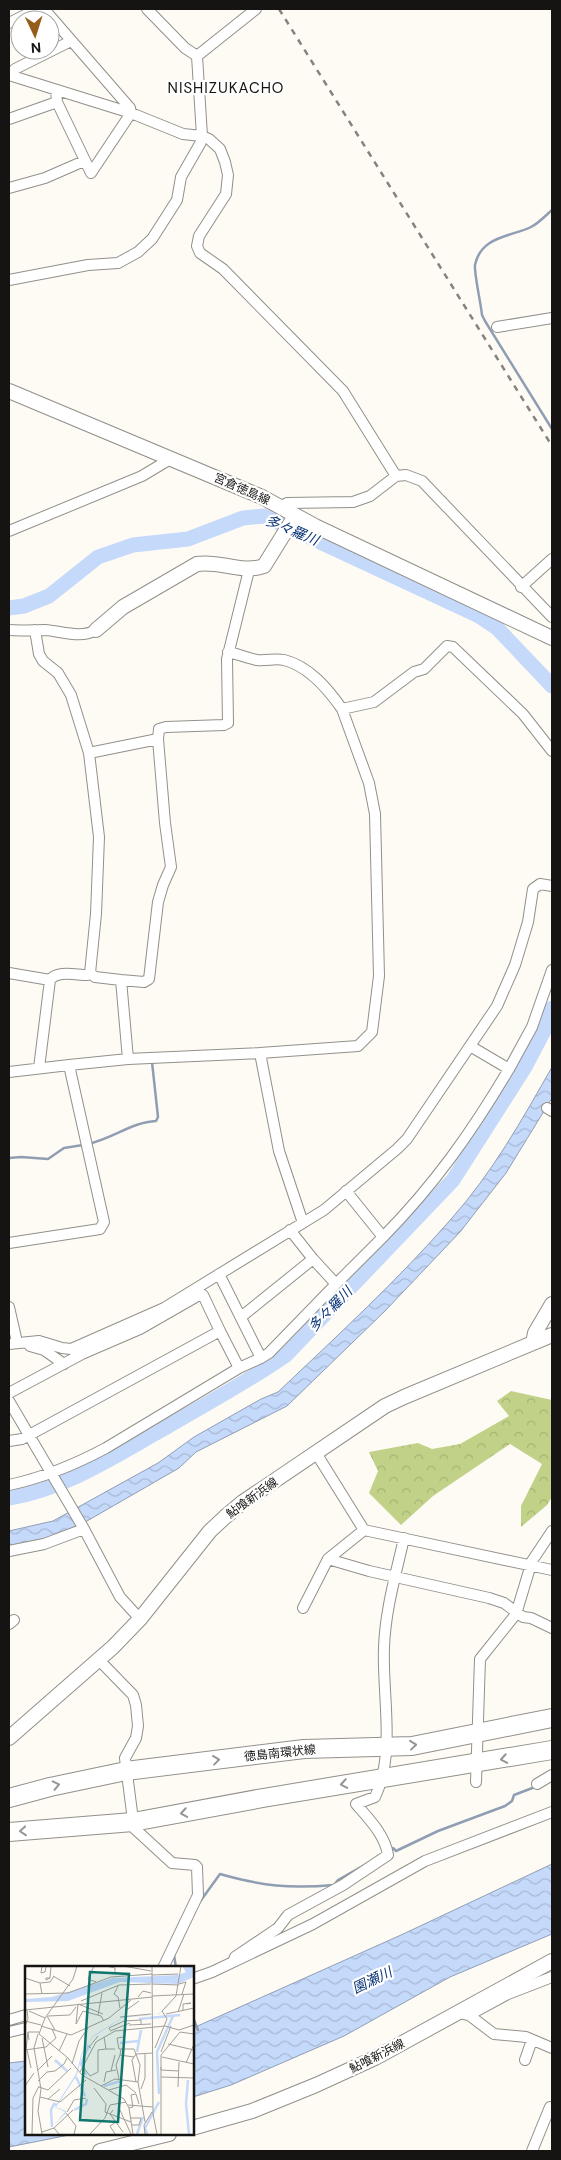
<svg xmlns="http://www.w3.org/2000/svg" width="561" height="2160" font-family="'DM Sans','Noto Sans JP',sans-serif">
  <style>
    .forest { fill: url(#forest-crowns) }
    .water { fill: url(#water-waves); stroke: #909eb4 }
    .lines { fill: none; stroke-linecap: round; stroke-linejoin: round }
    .stream { stroke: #909eb4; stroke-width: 2.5 }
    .river { stroke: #c5d9fa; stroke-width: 15 }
    .street-casing { stroke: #92908a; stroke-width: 12 }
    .secondary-casing { stroke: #92908a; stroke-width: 16 }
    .highway-casing { stroke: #92908a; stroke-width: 20 }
    .street { stroke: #fff; stroke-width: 10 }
    .secondary { stroke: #fff; stroke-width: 14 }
    .highway { stroke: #fff; stroke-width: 18 }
    .rail { stroke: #85837f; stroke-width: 2.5; stroke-dasharray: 6 6; stroke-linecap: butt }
    .oneway { stroke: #969594 }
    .labels { text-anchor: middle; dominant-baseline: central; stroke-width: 4.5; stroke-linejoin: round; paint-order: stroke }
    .street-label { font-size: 12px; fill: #151412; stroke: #fff }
    .water-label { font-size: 14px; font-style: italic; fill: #093478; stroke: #fff }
    .quarter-label { font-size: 15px; letter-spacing: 1px; fill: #151412; stroke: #fff }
    .inset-river { fill: none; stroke: #c5d9fa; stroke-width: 2.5 }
    .inset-road { fill: none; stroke: #a19f9a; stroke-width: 1 }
    .view { fill: #0f766e; fill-opacity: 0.15; stroke: #0f766e; stroke-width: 2.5 }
    .inset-edge { fill: none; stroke: #151412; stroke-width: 2.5 }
  </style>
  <defs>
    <pattern id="forest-crowns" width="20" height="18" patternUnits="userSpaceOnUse" patternTransform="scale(1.25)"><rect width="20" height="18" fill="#c1d288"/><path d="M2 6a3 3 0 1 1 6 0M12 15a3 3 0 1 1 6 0" fill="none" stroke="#a5b374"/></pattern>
    <pattern id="water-waves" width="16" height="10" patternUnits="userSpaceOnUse" patternTransform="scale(1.25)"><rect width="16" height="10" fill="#c5d9fa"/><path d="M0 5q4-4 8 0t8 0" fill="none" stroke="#a8b9d5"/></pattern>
  </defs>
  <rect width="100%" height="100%" fill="#fefbf5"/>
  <path class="forest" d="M511 1391 552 1400V1497L547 1505 521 1527V1506L542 1464 510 1444 433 1496 401 1525 369 1493 378 1471 369 1452 418 1443 432 1449 460 1444 509 1416 497 1401Z"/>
  <path class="water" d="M552 1067V1098L506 1173 460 1232 385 1311 287 1406 196 1452 179 1468 87 1521 45 1540 9 1547V1531L53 1521 158 1463 194 1437 261 1399 278 1392C337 1336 398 1280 452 1218 492 1173 522 1120 552 1067Z
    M552 1864V1934L450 1977 344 2036 231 2085 193 2097V2028L401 1935Z
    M26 2061V2134H74L9 2147V2063Z"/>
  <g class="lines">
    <path class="stream" d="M552 210C545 216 539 223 531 227 510 237 481 236 475 265 474 273 481 304 482 315L485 321 552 429
      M88 1144C112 1139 132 1122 156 1121L158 1117 152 1062
      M9 1158 21 1157 48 1159 64 1148 83 1145
      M390 1850 393 1848 396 1851 438 1831 505 1806 512 1801 514 1795 535 1787
      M199 1903 220 1874C262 1886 290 1889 334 1885L338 1880 368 1863
      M174 1955 176 1968
      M192 2015 198 2030"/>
    <path class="river" d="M9 608 24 606 49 596 98 557 133 545 188 539 243 518 264 516 479 616 497 628 552 686
      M9 1498C66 1489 116 1455 165 1428 206 1404 247 1382 286 1355L453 1180 525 1067 547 1025 552 1008"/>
    <g class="street-casing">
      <path id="street" d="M44 9 130 108 131 113 91 173 57 102 56 90
        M147 9 185 48 197 56
        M9 23 37 9
        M9 75 131 113 183 134 202 136 209 139 220 149 225 162 228 175 226 194 199 236 197 246 200 253 223 269 343 391 396 476
        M10 75 15 69 71 41
        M9 119 57 102
        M9 188 45 178 84 161
        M9 280 88 265 118 263 138 252 152 239 177 200 181 177 201 142 202 136 197 56 256 9
        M497 327 552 318
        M280 507 287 503 353 502 370 496 396 476 406 475 422 481 552 617
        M9 531 142 476 172 458
        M521 587 552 559
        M9 630C21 631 33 630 45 630 61 631 81 639 96 630
        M35 630 39 654 43 661 58 673 71 695 89 753 99 837 96 914 90 973 87 975C76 975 57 970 50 980
        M228 652C238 654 247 658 257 660 267 661 275 658 284 660 309 666 328 689 342 709
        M158 739 159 729 166 727 224 725 228 723 227 659 249 570
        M89 753 158 739 165 823 171 867 163 885 158 902 149 979 144 982 121 980
        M9 973 50 980 39 1068
        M260 1053 358 1046 372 1032 379 976 375 814 369 783 342 709 374 702 414 672 424 669 447 646 453 647 523 714 552 751
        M128 1059 260 1053 279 1151 303 1223
        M69 1065 128 1059 121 980 95 977 90 973
        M509 1069 532 1027 552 970
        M9 1072 69 1065 104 1222 100 1229 9 1243
        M547 1108 552 1111
        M383 1237C435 1184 471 1133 509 1069L470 1046
        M219 1274 261 1358 239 1368
        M336 1284 383 1237 346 1191
        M9 1307 17 1342
        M241 1317 313 1259 290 1230
        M9 1344 39 1341 62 1348 71 1349 164 1308 324 1210 397 1149 407 1139 497 1006 515 965 528 922 533 889 540 884 552 886
        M30 1346 44 1350 64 1364
        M261 1358 269 1353 336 1284 313 1259
        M9 1393 82 1354 140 1329 201 1294 203 1295 220 1331 22 1439 9 1441
        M9 1401 84 1529 120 1597 140 1619
        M316 1453 364 1530 552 1570
        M9 1485C42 1478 76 1464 106 1448L239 1368 220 1331
        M9 1551 44 1544 84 1529
        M328 1559 369 1571 489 1598 504 1603 523 1617 531 1618 552 1628
        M303 1608 328 1559 364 1530
        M9 1624 14 1620
        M98 1659 133 1695 136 1705 138 1726 136 1738 125 1758 134 1828 172 1863 195 1865 197 1867 198 1895 163 1968
        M476 1782 480 1659 516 1614 532 1561 552 1531
        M537 1784 552 1775
        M233 1962 235 1957 278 1928 288 1915 343 1885 388 1855C385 1835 369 1819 356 1804L375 1797C396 1753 382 1695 384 1648 385 1611 396 1574 404 1538
        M192 1979 212 1972 313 1924 425 1861 552 1812
        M459 2013 469 2015 508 1994 552 1977
        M469 2015 494 2034 526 2037 552 2048
        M9 2020 26 2015
        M9 2032 26 2028
        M525 2060 532 2040
        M532 2151 550 2107"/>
    </g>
    <g class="secondary-casing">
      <path id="secondary" d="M9 391 262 497 315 526 552 638
        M96 630 123 607 197 564C220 560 241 574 264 566L295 516
        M533 1343 535 1333 552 1304
        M9 1738 113 1647 140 1619 210 1531 225 1517 243 1502 385 1406 404 1397 552 1335
        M192 2128 252 2111 316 2085 375 2058 552 1961
        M100 2151 169 2134"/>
    </g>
    <g class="highway-casing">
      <path id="highway" d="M9 1798 50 1787 126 1771 304 1749 412 1746 552 1718
        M9 1832 133 1822 263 1798 552 1750"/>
    </g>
    <use href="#street" class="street"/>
    <use href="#secondary" class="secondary"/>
    <use href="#highway" class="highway"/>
    <path class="rail" d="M279 9 552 446"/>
  </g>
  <defs><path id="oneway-chevron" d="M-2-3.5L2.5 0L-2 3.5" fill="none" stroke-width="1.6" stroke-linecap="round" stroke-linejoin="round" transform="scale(1.25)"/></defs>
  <g class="oneway">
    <use href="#oneway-chevron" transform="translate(413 1745) rotate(-6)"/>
    <use href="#oneway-chevron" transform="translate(504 1759) rotate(170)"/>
    <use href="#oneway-chevron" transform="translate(216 1760) rotate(-7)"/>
    <use href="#oneway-chevron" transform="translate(344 1784) rotate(170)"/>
    <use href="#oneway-chevron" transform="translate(56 1785) rotate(-13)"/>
    <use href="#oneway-chevron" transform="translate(184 1813) rotate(170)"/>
    <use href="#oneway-chevron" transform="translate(23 1831) rotate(175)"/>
  </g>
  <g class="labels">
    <g class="street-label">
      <text transform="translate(242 489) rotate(24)">宮倉徳島線</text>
      <text transform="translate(252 1498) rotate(-36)">鮎喰新浜線</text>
      <text transform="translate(280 1753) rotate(-6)">徳島南環状線</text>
      <text transform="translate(377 2056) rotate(-27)">鮎喰新浜線</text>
    </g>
    <g class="water-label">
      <text transform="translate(292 530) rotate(23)">多々羅川</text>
      <text transform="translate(330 1309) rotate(-46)">多々羅川</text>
      <text transform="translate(372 1980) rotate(-26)">園瀬川</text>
    </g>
    <g class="quarter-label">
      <text x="226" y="88">NISHIZUKACHO</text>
    </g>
  </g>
  <g transform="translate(25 1966)">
    <rect width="169" height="169" fill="#fefbf5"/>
    <path d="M157 0H169V11L153 18 95 16 43 35 0 36V33L27 31 88 12 153 9 161 6ZM154 31 134 48 97 52 68 71 58 85 52 109 31 141 41 145V147L29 159 40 146 30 141 51 108 57 86 68 70 98 51 133 48Z" fill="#c5d9fa"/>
    <path class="inset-river" d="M114 53 155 49M95 77 113 75M112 86 116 64M30 94 42 105M61 109 56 98 64 79M51 111 60 130M163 114 161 138 164 168M79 120 96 115M134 128 132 86 148 50M49 144 61 138 62 133M27 161 26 144 29 138 32 139M112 168 118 151M122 168 120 162 134 136"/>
    <path class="inset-road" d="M17 0 16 7 20 6 21 1M52 0 48 13 20 52 14 68 43 92 57 109 99 133 104 142 108 168M69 0 63 13 71 16M81 0 90 2V8M98 0 126 5M127 0 128 148 132 168M127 9 153 8M28 10 45 20M0 12 15 17M25 12 21 14V12H25L26 0M127 18 154 19M154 18 161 16 157 28M93 20 89 28 93 31 95 42M0 28 43 27 86 11 127 8M17 28 15 17 25 16 29 10M127 30 169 28M113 31 118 25 126 27M56 35 94 19 126 18M0 44 127 31M158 44V38L166 37 162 38M4 45 20 52M58 45 51 58 53 38 78 48M58 45 76 50 79 55M100 45 114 35M153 46 159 28M141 48 169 42M73 49 77 27M22 50 30 64M23 50 45 49 51 41M95 51 126 48M0 55 16 59M104 59 126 58M0 60 3 53 2 44M16 60 46 69 84 52 106 34M85 64 84 62 99 55 116 54V59M99 64V71L92 72 94 83H109L115 99 113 116M85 65 105 57M13 68 9 82 16 123 13 145 17 168M79 71 81 83H90M17 72 23 101M4 74 3 66H14M143 78 169 84M66 82 64 81 73 70M130 82 142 53 137 45 151 30 156 0M96 83 95 89 109 91M0 84 21 81 31 72 27 63M1 84 3 66M2 84 6 102M34 85 42 68M136 86 146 60M90 89 86 105 91 104M137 91 169 98M161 97 169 78M47 98 54 75 63 62M136 101V104L154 105M59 102 65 110 73 106V84L81 83M13 104 27 90M55 106 71 76 90 65 140 60 154 64 169 59M136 111 169 112M94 113 91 99 95 89M13 115 22 106 30 105 39 98 42 92M79 116 81 106 86 105M111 116 107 94 111 88 128 87M0 120 9 107M76 120 90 113 113 116 120 156M14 121 23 124 46 102M153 121 154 96M69 122 81 138 80 146 106 156M116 123 120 112V88M84 124 101 119 111 127M15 131 35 136 61 114M23 133 35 123M103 139 128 141M94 142 106 168M104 142 108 141 106 129 111 128 114 138M88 144 85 148 98 166M42 146 49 134 61 132M41 147 51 160 49 168M106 152H116L114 159H107M29 162 48 144M17 166 29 162 34 168M7 168 8 132 14 120M65 168 80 152 85 139 101 136M90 168 85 160 91 156M120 168 119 159 127 146M136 168V89L155 66 169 68"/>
    <path class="view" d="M65 6 104 8 93 156 55 154Z"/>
    <rect width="169" height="169" class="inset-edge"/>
  </g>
  <rect width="561" height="2160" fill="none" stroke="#151412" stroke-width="20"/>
  <g transform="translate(35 35) rotate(176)"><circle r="24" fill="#ffffff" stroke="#a1a1a0"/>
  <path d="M0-4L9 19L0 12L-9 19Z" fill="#965c1a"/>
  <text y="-8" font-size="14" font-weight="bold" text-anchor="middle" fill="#151412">N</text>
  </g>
</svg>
